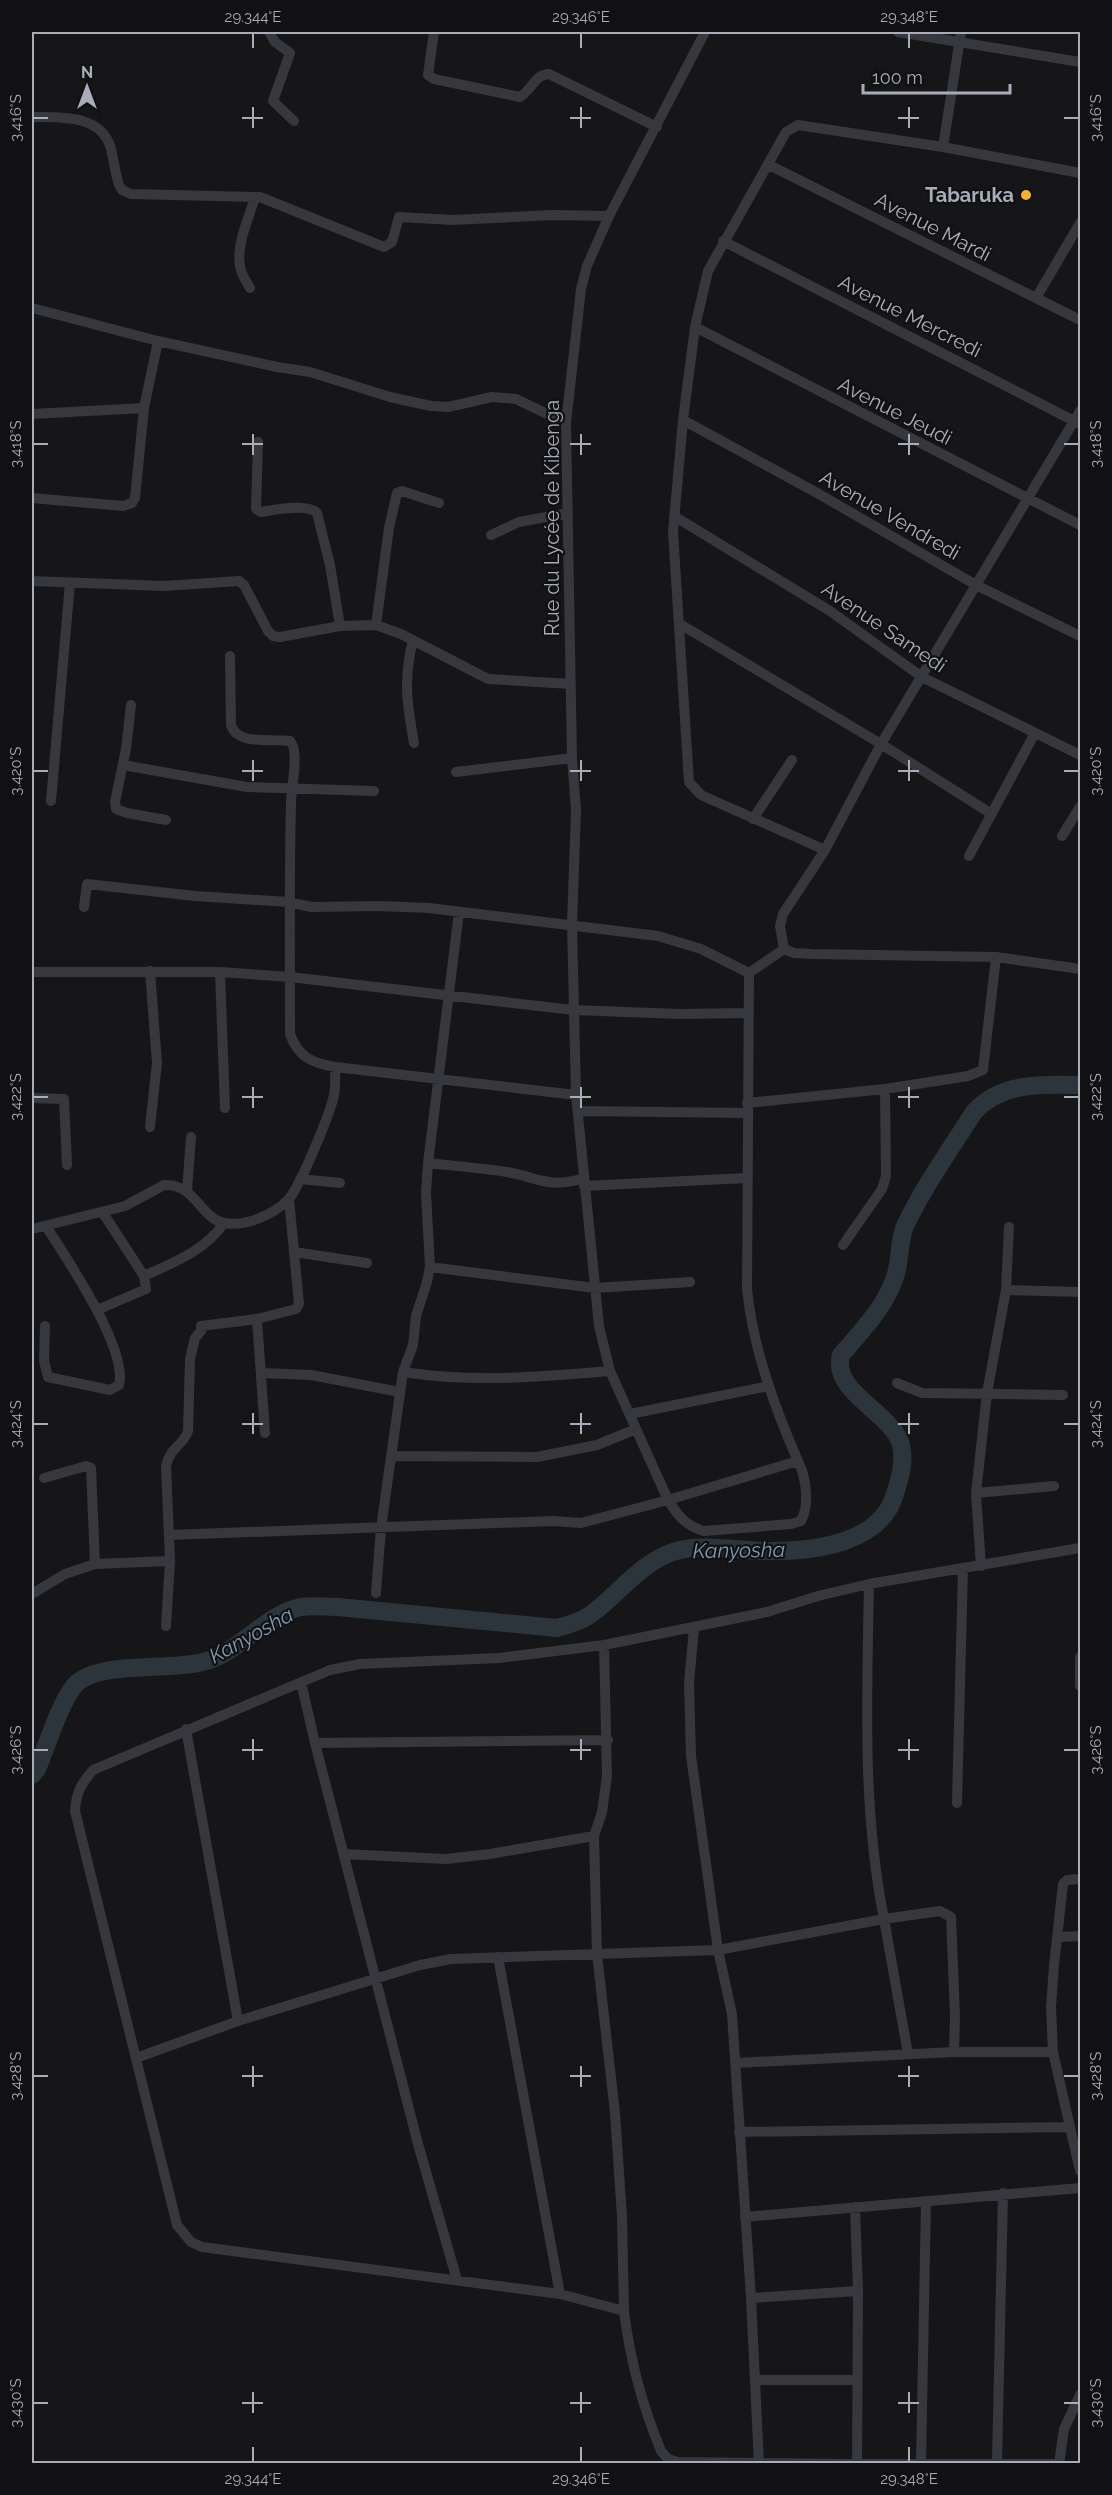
<svg xmlns="http://www.w3.org/2000/svg" width="1112" height="2495" font-family="Raleway,sans-serif">
  <style>
    .lines { fill: none; stroke-linecap: round; stroke-linejoin: round }
    .river { stroke: #2c353c; stroke-width: 18 }
    .minor { stroke: #37383d; stroke-width: 10 }
    .ticks { fill: none; stroke: #a8adb8; stroke-width: 2 }
    .poi-dot { fill: #f2b134; stroke: #111113; stroke-width: 2 }
    .labels { text-anchor: middle; dominant-baseline: central; stroke-width: 4.5; stroke-linejoin: round; paint-order: stroke }
    .poi-label { font-size: 20px; font-weight: bold; fill: #a8adb8; stroke: #111113; text-anchor: end }
    .street-label { font-size: 20px; fill: #a8adb8; stroke: #111113 }
    .water-label { font-size: 21px; font-style: italic; fill: #7f9bb3; stroke: #111113 }
    .neatline { fill: none; stroke: #a8adb8; stroke-width: 2 }
    .ticks-label { font-size: 15px; text-anchor: middle; fill: #a8adb8 }
  </style>
  <rect width="100%" height="100%" fill="#161618"/>
  <g class="lines">
    <path class="river" d="M32 1775 37 1769C46 1749 62 1695 78 1682 103 1662 165 1670 198 1663 238 1656 262 1615 301 1607 313 1605 326 1607 338 1607L557 1628C568 1625 580 1622 590 1615 618 1595 640 1563 673 1552 704 1542 740 1552 772 1551 816 1551 881 1543 895 1494 900 1478 905 1462 901 1445 892 1412 831 1393 841 1355 860 1333 884 1308 894 1280 901 1263 898 1243 905 1226 924 1186 950 1150 974 1112 1001 1082 1043 1084 1080 1085"/>
    <path class="minor" d="M269 32 275 42 290 53 273 101 294 121
      M434 32 428 75 434 79 520 97C531 91 535 74 549 74L657 127
      M705 32 609 216 587 266 581 289 566 423 572 758 576 810 572 925 576 1095 599 1326 610 1371 668 1500C678 1516 686 1526 704 1531L791 1524 801 1521C810 1505 806 1477 798 1461
      M898 32 1080 62
      M32 117C60 117 102 114 111 149 114 161 115 173 119 185L122 190 131 194 260 197 384 247 392 242 399 217 453 220 552 215 609 216
      M943 147 961 32
      M769 165 1080 320
      M723 241 1080 424
      M250 288C246 281 241 274 240 266 236 244 249 218 255 197
      M1036 298 1080 223
      M32 308 158 341 277 367 310 372 390 397 431 406 448 407 492 397 516 399 566 423
      M695 327 1080 525
      M32 414 144 408 158 341
      M683 420 819 494 976 585 1080 636
      M258 442 256 509 261 512C274 510 308 503 317 513L330 565 340 626
      M32 498 123 506 132 503 135 498 144 408
      M674 516 830 611 922 677 1080 755
      M491 535 519 522 568 513
      M32 581 164 586 239 581 244 585 268 631 273 636 280 637 340 626 376 625 401 634 488 679 571 684
      M680 624 881 744 990 813
      M376 625 389 528 397 493 402 491 439 503
      M413 640C403 680 407 704 414 743
      M230 656 231 725C237 746 272 738 290 741 300 751 291 788 291 803 289 880 290 957 290 1034 298 1057 312 1063 335 1067L576 1095
      M131 705 126 749 115 802 116 809 127 813 166 820
      M123 765 247 787 374 791
      M456 772 572 758
      M51 801 70 583
      M753 819 792 760
      M1062 836 1080 807
      M825 850 701 795 689 782 673 532 683 420 695 327 708 271 786 132 798 125 943 147 1080 173
      M969 856 1035 733
      M84 907 87 884 195 896 289 902 311 907 379 906 429 908 658 936 701 949 749 973
      M784 949 780 926 783 914 825 850 881 744 1080 411
      M784 949 794 953 812 954 996 957 1080 969
      M150 971 157 1063 150 1127
      M32 972H220L290 977 573 1010 680 1014 747 1013
      M220 972 225 1108
      M32 1098 64 1099 67 1165
      M747 1103 885 1089 968 1076 983 1070 996 957
      M578 1111 747 1113
      M428 1163C454 1166 481 1168 507 1172 539 1178 549 1189 584 1178
      M300 1179 340 1183
      M584 1186 747 1178
      M187 1191 191 1137
      M32 1229 125 1206 164 1185C195 1183 200 1218 224 1223 245 1227 273 1215 288 1200 300 1187 330 1114 334 1095 336 1086 335 1076 335 1067
      M843 1245 882 1189 886 1176 885 1089
      M294 1252 367 1263
      M430 1267 595 1288 690 1282
      M144 1276C173 1263 206 1250 224 1223
      M1006 1290 1080 1292
      M97 1310 146 1289 144 1276 103 1213
      M257 1319 265 1433
      M45 1326 44 1361 48 1377 110 1390 119 1385C128 1348 66 1258 46 1226
      M403 1372C475 1383 538 1377 610 1371
      M261 1373 311 1375 400 1392
      M897 1383 922 1393 1063 1395
      M630 1414 769 1386
      M391 1456 537 1457 597 1445 636 1429
      M44 1478 86 1466 91 1468 95 1564
      M976 1493 1054 1486
      M169 1535 553 1521 581 1523 668 1500 798 1461C774 1406 753 1348 747 1289L749 973 784 949
      M981 1566 976 1493 987 1393 1006 1290 1009 1227
      M869 1584C867 1696 862 1809 884 1919L940 1911 951 1917 955 2016 954 2052H1053L1080 2171
      M376 1593 381 1528 403 1372 413 1345 416 1316 427 1282 430 1267 426 1193 428 1163 459 912
      M32 1594 65 1574 95 1564 170 1561
      M166 1626 170 1561 166 1466C170 1447 184 1445 188 1431L190 1359 195 1338 201 1331V1326L257 1319 296 1309 299 1304 289 1199
      M694 1628 689 1683 691 1756 718 1950 732 2014 751 2298 759 2464
      M604 1645 607 1776 602 1812 594 1836 597 1954 615 2113 622 2217 624 2311
      M1080 1657V1686
      M301 1682 315 1743 418 2144 457 2280
      M186 1729 238 2021
      M315 1743 608 1740
      M957 1803 963 1568
      M344 1854 446 1859 490 1854 594 1836
      M1059 1937 1080 1936
      M498 1957 560 2294
      M1053 2052 1051 2007 1054 1965 1063 1884 1067 1880 1080 1879
      M136 2058 238 2021 420 1965 451 1959 718 1950 884 1919 908 2054
      M736 2063 954 2052
      M739 2132 1069 2127
      M855 2207 858 2291 857 2464
      M745 2217 1080 2188
      M751 2298 858 2291
      M756 2380H857
      M997 2462 1003 2193
      M921 2463 926 2201
      M854 2464 678 2462 668 2459 661 2451C642 2405 630 2360 624 2311L560 2294 202 2247 191 2242 177 2225 75 1811C76 1793 81 1784 93 1770L330 1670 360 1664 499 1658 604 1645 767 1612 818 1596 869 1584 1080 1548
      M860 2464H1056
      M1059 2464 1064 2429 1080 2395"/>
  </g>
  <path class="ticks" d="M253 33V48M581 33V48M909 33V48M253 107V128M581 107V128M909 107V128M33 118H48M242 118H263M570 118H591M898 118H919M1064 118H1079M253 434V455M581 434V455M909 434V455M33 444H48M242 444H263M570 444H591M898 444H919M1064 444H1079M253 760V781M581 760V781M909 760V781M33 771H48M242 771H263M570 771H591M898 771H919M1064 771H1079M253 1087V1108M581 1087V1108M909 1087V1108M33 1097H48M242 1097H263M570 1097H591M898 1097H919M1064 1097H1079M253 1413V1434M581 1413V1434M909 1413V1434M33 1424H48M242 1424H263M570 1424H591M898 1424H919M1064 1424H1079M253 1739V1760M581 1739V1760M909 1739V1760M33 1750H48M242 1750H263M570 1750H591M898 1750H919M1064 1750H1079M253 2066V2087M581 2066V2087M909 2066V2087M33 2076H48M242 2076H263M570 2076H591M898 2076H919M1064 2076H1079M253 2392V2413M581 2392V2413M909 2392V2413M33 2403H48M242 2403H263M570 2403H591M898 2403H919M1064 2403H1079M253 2447V2462M581 2447V2462M909 2447V2462"/>
  <circle class="poi-dot" cx="1026" cy="195" r="6"/>
  <g class="labels">
    <g class="poi-label">
      <text x="1014" y="195">Tabaruka</text>
    </g>
    <g class="street-label">
      <text transform="translate(933 227) rotate(27)">Avenue Mardi</text>
      <text transform="translate(910 316) rotate(27)">Avenue Mercredi</text>
      <text transform="translate(895 411) rotate(27)">Avenue Jeudi</text>
      <text transform="translate(890 515) rotate(30)">Avenue Vendredi</text>
      <text transform="translate(552 518) rotate(-90)">Rue du Lycée de Kibenga</text>
      <text transform="translate(884 627) rotate(34)">Avenue Samedi</text>
    </g>
    <g class="water-label">
      <text transform="translate(739 1550) rotate(-1)">Kanyosha</text>
      <text transform="translate(251 1635) rotate(-29)">Kanyosha</text>
    </g>
  </g>
  <rect width="1112" height="2495" fill="none" stroke="#111113" stroke-width="66"/>
  <g transform="translate(87 87)" stroke="#111113" stroke-width="4.5" paint-order="stroke">
  <path d="M0-4.5L10 22L0 15L-10 22Z" fill="#a8adb8"/>
  <text y="-9" font-size="16" font-weight="bold" text-anchor="middle" fill="#a8adb8">N</text>
  </g>
  <path d="M863 84v9h147v-9" fill="none" stroke="#a8adb8" stroke-width="3"/>
  <text x="872" y="84" font-size="18" fill="#a8adb8" stroke="#111113" stroke-width="4.5" paint-order="stroke">100 m</text>
  <rect x="33" y="33" width="1046" height="2429" class="neatline"/>
  <g class="ticks-label">
    <text x="253" y="22">29.344°E</text>
    <text x="581" y="22">29.346°E</text>
    <text x="909" y="22">29.348°E</text>
    <text transform="translate(16 118) rotate(-90)" y="5">3.416°S</text>
    <text transform="translate(1096 118) rotate(-90)" y="5">3.416°S</text>
    <text transform="translate(16 444) rotate(-90)" y="5">3.418°S</text>
    <text transform="translate(1096 444) rotate(-90)" y="5">3.418°S</text>
    <text transform="translate(16 771) rotate(-90)" y="5">3.420°S</text>
    <text transform="translate(1096 771) rotate(-90)" y="5">3.420°S</text>
    <text transform="translate(16 1097) rotate(-90)" y="5">3.422°S</text>
    <text transform="translate(1096 1097) rotate(-90)" y="5">3.422°S</text>
    <text transform="translate(16 1424) rotate(-90)" y="5">3.424°S</text>
    <text transform="translate(1096 1424) rotate(-90)" y="5">3.424°S</text>
    <text transform="translate(16 1750) rotate(-90)" y="5">3.426°S</text>
    <text transform="translate(1096 1750) rotate(-90)" y="5">3.426°S</text>
    <text transform="translate(16 2076) rotate(-90)" y="5">3.428°S</text>
    <text transform="translate(1096 2076) rotate(-90)" y="5">3.428°S</text>
    <text transform="translate(16 2403) rotate(-90)" y="5">3.430°S</text>
    <text transform="translate(1096 2403) rotate(-90)" y="5">3.430°S</text>
    <text x="253" y="2484">29.344°E</text>
    <text x="581" y="2484">29.346°E</text>
    <text x="909" y="2484">29.348°E</text>
  </g>
</svg>
